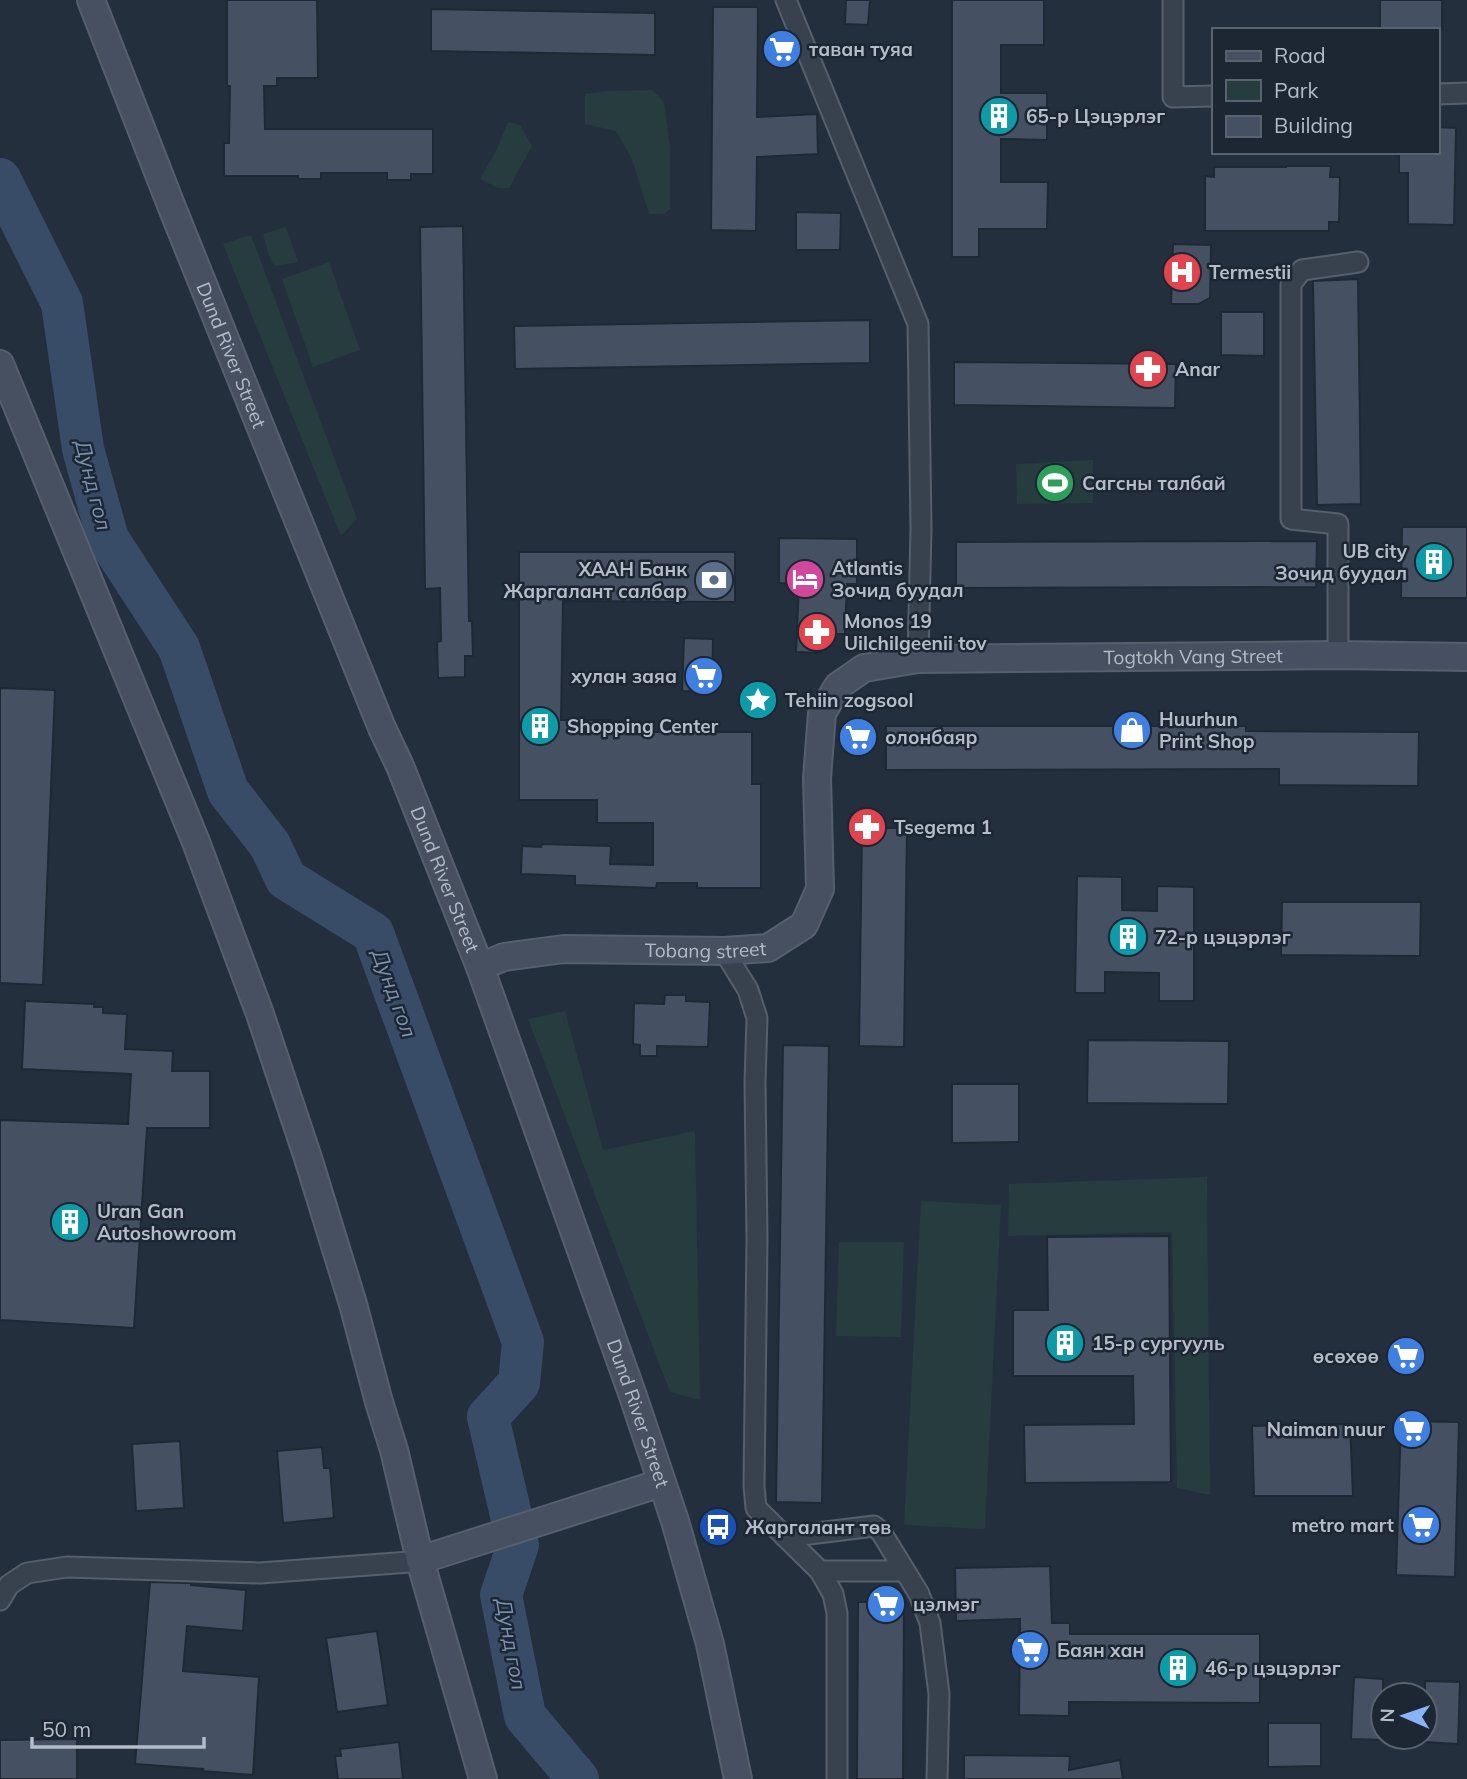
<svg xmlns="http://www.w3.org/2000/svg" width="1467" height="1779" font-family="Mulish,sans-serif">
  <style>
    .green { fill: #263c3f }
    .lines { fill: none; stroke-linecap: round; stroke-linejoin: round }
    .river { stroke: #394c67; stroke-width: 42 }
    .building { fill: #455162; stroke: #1f2835; stroke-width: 2 }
    .street-casing { stroke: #565f6c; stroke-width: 23 }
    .secondary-casing { stroke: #565f6c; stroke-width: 30 }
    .street { stroke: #38414e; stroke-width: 19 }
    .secondary { stroke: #465061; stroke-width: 26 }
    .labels { text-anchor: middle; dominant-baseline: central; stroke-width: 5; stroke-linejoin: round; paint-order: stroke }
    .poi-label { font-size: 19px; font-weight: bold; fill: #b4bcc9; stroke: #1d2633; text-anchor: start }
    .street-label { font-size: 19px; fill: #b4bcc9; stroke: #1d2633 }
    .water-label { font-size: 21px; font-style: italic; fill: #7c92b1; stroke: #1d2633 }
  </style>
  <rect width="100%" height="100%" fill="#242f3e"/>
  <path class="green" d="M653 90 664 102 670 147V209L664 214H649L632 159 616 131 585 124V94L608 91Z
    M508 122 520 125 532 146 509 188H498L480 179 496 151Z
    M286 227 298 262 274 266 268 253 263 234Z
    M251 235 357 519 341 536 223 244Z
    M329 262 360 350 313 367 282 279Z
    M1093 460V503L1017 504 1016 464Z
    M565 1011 603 1150 695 1131 700 1400 670 1392 528 1019Z
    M1207 1177 1210 1495 1177 1488 1172 1232 1008 1236 1009 1184Z
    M921 1201 1001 1205 985 1529 904 1525Z
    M839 1242H904L901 1337 836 1336Z"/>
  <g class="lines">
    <path class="river" d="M0 179 62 303 83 449 108 539 179 648 228 791 270 845 286 879 373 933 523 1342 519 1383 488 1417 518 1545 501 1595 525 1716 578 1779"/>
  </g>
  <path class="building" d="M227 0H317L318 78H277V86H264L265 129H433V174H411V180H387V173H321V179H298V176H224V143H229L230 86H227Z
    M846 0H870L868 25 845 24Z
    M952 0H1044V45H1001V93H1047V140L1001 139V182H1048L1047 229H979V257H952Z
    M1380 0H1442V29L1380 28Z
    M713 7H758L757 117 817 114 818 154 757 157 756 231 711 230Z
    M431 9 655 13V55L431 51Z
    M1437 127 1456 128 1454 225 1408 224V173H1399V152H1437Z
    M1286 166H1331L1330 177H1340L1339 222H1329V231H1205V176L1214 177V167H1286Z
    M796 212 841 213 840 250H796Z
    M463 226 469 621H472L473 656H465V677L438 678 437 642 441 641 440 588 425 589 420 227Z
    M1173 244 1211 245 1210 298 1199 304H1171Z
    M1358 279 1361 504 1317 505 1313 281Z
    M1221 312H1264V356L1221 355Z
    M870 320V363L515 369 514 326Z
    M954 362 1176 364 1175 408 954 405Z
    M1402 527H1467V598H1401Z
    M779 538 857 539V584H847L845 634H830V643L822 642 821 653 796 652 799 584 779 583Z
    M1317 541 1316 587 956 588V542Z
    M519 552H735V602L563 601 561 720H611V732H752V784H761V888H697V883H657L656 888 575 885V876L521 874 522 846 541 847 542 844 611 846 610 864 653 865V823H597V800H519Z
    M684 638 713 639 712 692 682 691Z
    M0 688 55 690 43 985 0 983Z
    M886 726H1246V731L1419 732 1418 786 1279 785V769L886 770Z
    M862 828H907L904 1047 859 1046Z
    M1077 876 1122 877V910L1157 911V886L1194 887V1001H1159V973L1105 972V993H1075Z
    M1282 902H1421L1420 956 1281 955Z
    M665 995H686V1001L710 1002 708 1047 657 1046V1056H640V1045L633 1044 634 1003 664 1004Z
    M25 1001 94 1004V1007H103V1013L127 1014 125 1049 173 1051 172 1071H210V1128H147L134 1328 0 1320V1120L128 1124 131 1074 22 1069Z
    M1088 1040 1229 1041 1228 1104 1087 1103Z
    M783 1045 829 1046 822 1503 776 1502Z
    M952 1084H1019V1142L952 1143Z
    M1169 1236 1171 1482 1025 1483 1024 1425 1134 1424 1133 1376H1013V1310H1048L1047 1237Z
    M1401 1421 1459 1422 1455 1577 1396 1575Z
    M1350 1424 1353 1496H1254L1252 1426Z
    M180 1441 184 1508 136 1511 132 1444Z
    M322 1447 324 1468H330L334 1518 283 1523 277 1451Z
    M1050 1566 1052 1623H1070V1634H1260V1703L1069 1702V1716L1019 1715 1020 1619 956 1621 955 1568Z
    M150 1582 188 1583H191V1585L246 1590 243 1631 187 1626 183 1671 259 1677 253 1775 202 1771 203 1769 135 1764Z
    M858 1602H904L903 1779H857Z
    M377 1631 388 1705 337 1712 326 1638Z
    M1354 1677 1383 1679V1740L1351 1739Z
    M1425 1681 1460 1682 1458 1744 1425 1742Z
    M1268 1723H1321V1766L1268 1767Z
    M77 1739V1779H0V1740Z
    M399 1742 403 1779H338L335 1756H341L340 1749Z
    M964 1755 1070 1756 1069 1770 1120 1760 1123 1779H964Z"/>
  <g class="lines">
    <g class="street-casing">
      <path id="street" d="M786 0 918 324 921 529 918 659
        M1173 0V97L1213 96
        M1437 94 1467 93
        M1338 655V524L1291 519V284L1302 270 1358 262
        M724 951 748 990 757 1018 755 1082 757 1239 754 1486 756 1508 820 1571 833 1594 837 1613V1779
        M785 1537 874 1526 881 1532 905 1571
        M820 1571H905L919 1594 930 1623 939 1694 937 1779
        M0 1600 9 1585 27 1573 67 1567 260 1573 410 1562 420 1560"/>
    </g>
    <g class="secondary-casing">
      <g id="secondary">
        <path id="s1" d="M91 0 173 210 382 728 400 766 480 967 633 1396 675 1521 710 1644 738 1779"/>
        <path d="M0 364 196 842 260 1014 308 1158 353 1304 379 1402 394 1450 420 1560 483 1779"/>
        <path id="s2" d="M480 967 504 957 564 949 724 951 768 948 804 925 820 889 817 778 822 713 838 686 864 668 918 659 1338 655 1467 657"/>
        <path d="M420 1560 661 1483"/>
      </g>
    </g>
    <use href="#street" class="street"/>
    <use href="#secondary" class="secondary"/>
  </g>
  <defs>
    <g id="supermarket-disc" transform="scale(2.0125)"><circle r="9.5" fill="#3f7fe0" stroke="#1d2633"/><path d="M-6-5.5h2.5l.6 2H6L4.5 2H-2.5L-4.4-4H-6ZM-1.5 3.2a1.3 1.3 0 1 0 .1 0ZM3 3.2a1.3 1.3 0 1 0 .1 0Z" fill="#fff"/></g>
    <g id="building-disc" transform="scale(2.0125)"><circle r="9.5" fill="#0f9aa8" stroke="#1d2633"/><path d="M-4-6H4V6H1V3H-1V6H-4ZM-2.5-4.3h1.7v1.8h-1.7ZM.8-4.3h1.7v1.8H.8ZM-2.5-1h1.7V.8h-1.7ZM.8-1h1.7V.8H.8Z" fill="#fff"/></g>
    <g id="hospital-disc" transform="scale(2.0125)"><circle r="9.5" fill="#e0444e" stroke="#1d2633"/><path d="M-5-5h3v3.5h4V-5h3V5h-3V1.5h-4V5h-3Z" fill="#fff"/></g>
    <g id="pharmacy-disc" transform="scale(2.0125)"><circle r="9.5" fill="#e0444e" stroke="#1d2633"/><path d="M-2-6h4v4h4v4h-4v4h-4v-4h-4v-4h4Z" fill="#fff"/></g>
    <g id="stadium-disc" transform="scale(2.0125)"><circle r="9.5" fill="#2e9e5b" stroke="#1d2633"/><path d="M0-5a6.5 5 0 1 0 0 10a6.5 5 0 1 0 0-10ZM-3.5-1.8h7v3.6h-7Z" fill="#fff"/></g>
    <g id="hotel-disc" transform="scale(2.0125)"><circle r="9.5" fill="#d1479c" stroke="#1d2633"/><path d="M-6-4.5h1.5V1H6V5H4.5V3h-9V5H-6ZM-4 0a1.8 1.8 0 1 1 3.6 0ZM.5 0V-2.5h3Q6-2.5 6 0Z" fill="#fff"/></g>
    <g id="bank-disc" transform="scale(2.0125)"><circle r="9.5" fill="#5c6f8a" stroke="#1d2633"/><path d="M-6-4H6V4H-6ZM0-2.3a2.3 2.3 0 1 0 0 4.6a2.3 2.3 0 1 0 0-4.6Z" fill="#fff"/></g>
    <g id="sight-disc" transform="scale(2.0125)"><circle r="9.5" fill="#0f9aa8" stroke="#1d2633"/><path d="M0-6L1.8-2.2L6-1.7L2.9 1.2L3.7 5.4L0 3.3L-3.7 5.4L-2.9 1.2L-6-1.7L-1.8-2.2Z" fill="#fff"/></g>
    <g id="shop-disc" transform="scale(2.0125)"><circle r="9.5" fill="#3f7fe0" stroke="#1d2633"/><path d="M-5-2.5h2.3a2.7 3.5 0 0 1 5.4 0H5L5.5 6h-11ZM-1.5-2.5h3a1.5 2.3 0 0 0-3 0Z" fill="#fff"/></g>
    <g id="bus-disc" transform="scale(2.0125)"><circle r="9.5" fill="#1a4fb4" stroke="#1d2633"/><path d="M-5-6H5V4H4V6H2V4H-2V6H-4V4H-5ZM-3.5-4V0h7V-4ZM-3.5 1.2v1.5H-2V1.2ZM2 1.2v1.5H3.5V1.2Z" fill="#fff"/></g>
  </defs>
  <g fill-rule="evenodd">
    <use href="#supermarket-disc" x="782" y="49"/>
    <use href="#building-disc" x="999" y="116"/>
    <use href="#hospital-disc" x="1182" y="272"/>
    <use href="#pharmacy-disc" x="1148" y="369"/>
    <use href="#stadium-disc" x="1055" y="483"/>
    <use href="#building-disc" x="1434" y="562"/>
    <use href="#hotel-disc" x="805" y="579"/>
    <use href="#bank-disc" x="714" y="580"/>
    <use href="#pharmacy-disc" x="817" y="632"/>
    <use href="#supermarket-disc" x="704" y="676"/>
    <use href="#sight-disc" x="758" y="700"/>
    <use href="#building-disc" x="540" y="726"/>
    <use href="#shop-disc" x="1132" y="730"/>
    <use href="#supermarket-disc" x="858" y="737"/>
    <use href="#pharmacy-disc" x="867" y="827"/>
    <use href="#building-disc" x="1128" y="937"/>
    <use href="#building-disc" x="70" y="1222"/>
    <use href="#building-disc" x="1065" y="1343"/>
    <use href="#supermarket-disc" x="1406" y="1356"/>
    <use href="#supermarket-disc" x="1412" y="1429"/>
    <use href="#supermarket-disc" x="1421" y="1525"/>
    <use href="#bus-disc" x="718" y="1527"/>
    <use href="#supermarket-disc" x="886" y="1604"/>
    <use href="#supermarket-disc" x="1030" y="1650"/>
    <use href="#building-disc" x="1178" y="1668"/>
  </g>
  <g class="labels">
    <g class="poi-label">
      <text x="809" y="49">таван туяа</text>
      <text x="1026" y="116">65-р Цэцэрлэг</text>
      <text x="1209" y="272">Termestii</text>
      <text x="1175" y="369">Anar</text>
      <text x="1082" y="483">Сагсны талбай</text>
      <text x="1407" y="551" text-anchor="end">UB city<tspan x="1407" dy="22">Зочид буудал</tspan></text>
      <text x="832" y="568">Atlantis<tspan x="832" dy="22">Зочид буудал</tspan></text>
      <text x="687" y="569" text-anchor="end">ХААН Банк<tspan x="687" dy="22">Жаргалант салбар</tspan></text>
      <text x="844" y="621">Monos 19<tspan x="844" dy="22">Uilchilgeenii tov</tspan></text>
      <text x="677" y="676" text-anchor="end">хулан заяа</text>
      <text x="785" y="700">Tehiin zogsool</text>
      <text x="1159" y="719">Huurhun<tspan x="1159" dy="22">Print Shop</tspan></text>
      <text x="567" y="726">Shopping Center</text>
      <text x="885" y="737">олонбаяр</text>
      <text x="894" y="827">Tsegema 1</text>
      <text x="1155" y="937">72-р цэцэрлэг</text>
      <text x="97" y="1211">Uran Gan<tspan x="97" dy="22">Autoshowroom</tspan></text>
      <text x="1092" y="1343">15-р сургууль</text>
      <text x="1379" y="1356" text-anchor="end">өсөхөө</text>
      <text x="1385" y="1429" text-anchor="end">Naiman nuur</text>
      <text x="1394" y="1525" text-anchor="end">metro mart</text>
      <text x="745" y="1527">Жаргалант төв</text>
      <text x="913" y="1604">цэлмэг</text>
      <text x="1057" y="1650">Баян хан</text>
      <text x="1205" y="1668">46-р цэцэрлэг</text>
    </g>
    <g class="street-label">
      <text stroke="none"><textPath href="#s1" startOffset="382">Dund River Street</textPath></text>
      <text stroke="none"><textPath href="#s2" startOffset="942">Togtokh Vang Street</textPath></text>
      <text stroke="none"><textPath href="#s1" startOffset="948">Dund River Street</textPath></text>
      <text stroke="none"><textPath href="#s2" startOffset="228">Tobang street</textPath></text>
      <text stroke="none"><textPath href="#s1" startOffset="1516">Dund River Street</textPath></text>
    </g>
    <g class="water-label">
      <text transform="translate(94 485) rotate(76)">Дунд гол</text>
      <text transform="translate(395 993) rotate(70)">Дунд гол</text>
      <text transform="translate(512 1644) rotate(80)">Дунд гол</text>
    </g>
  </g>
  <rect x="1212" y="28" width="228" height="126" fill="#1d2633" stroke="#59626f" stroke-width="2"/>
  <rect x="1226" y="51" width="35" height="10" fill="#465061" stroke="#59626f" stroke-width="2"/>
  <text x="1274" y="63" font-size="21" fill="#b4bcc9">Road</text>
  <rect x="1226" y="80" width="35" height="21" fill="#263c3f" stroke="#59626f" stroke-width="2"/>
  <text x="1274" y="98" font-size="21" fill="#b4bcc9">Park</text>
  <rect x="1226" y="116" width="35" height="21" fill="#455162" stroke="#59626f" stroke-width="2"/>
  <text x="1274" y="133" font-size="21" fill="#b4bcc9">Building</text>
  <g transform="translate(1404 1716) rotate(272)"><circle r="33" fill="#1d2633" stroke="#59626f" stroke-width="2"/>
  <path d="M0-5L12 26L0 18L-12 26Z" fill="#8ab4f8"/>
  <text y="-10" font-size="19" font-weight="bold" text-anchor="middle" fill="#b4bcc9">N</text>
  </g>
  <path d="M32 1737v10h172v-10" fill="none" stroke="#b4bcc9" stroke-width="3.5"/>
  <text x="42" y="1737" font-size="21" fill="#b4bcc9" stroke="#1d2633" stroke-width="5" paint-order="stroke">50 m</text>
</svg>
